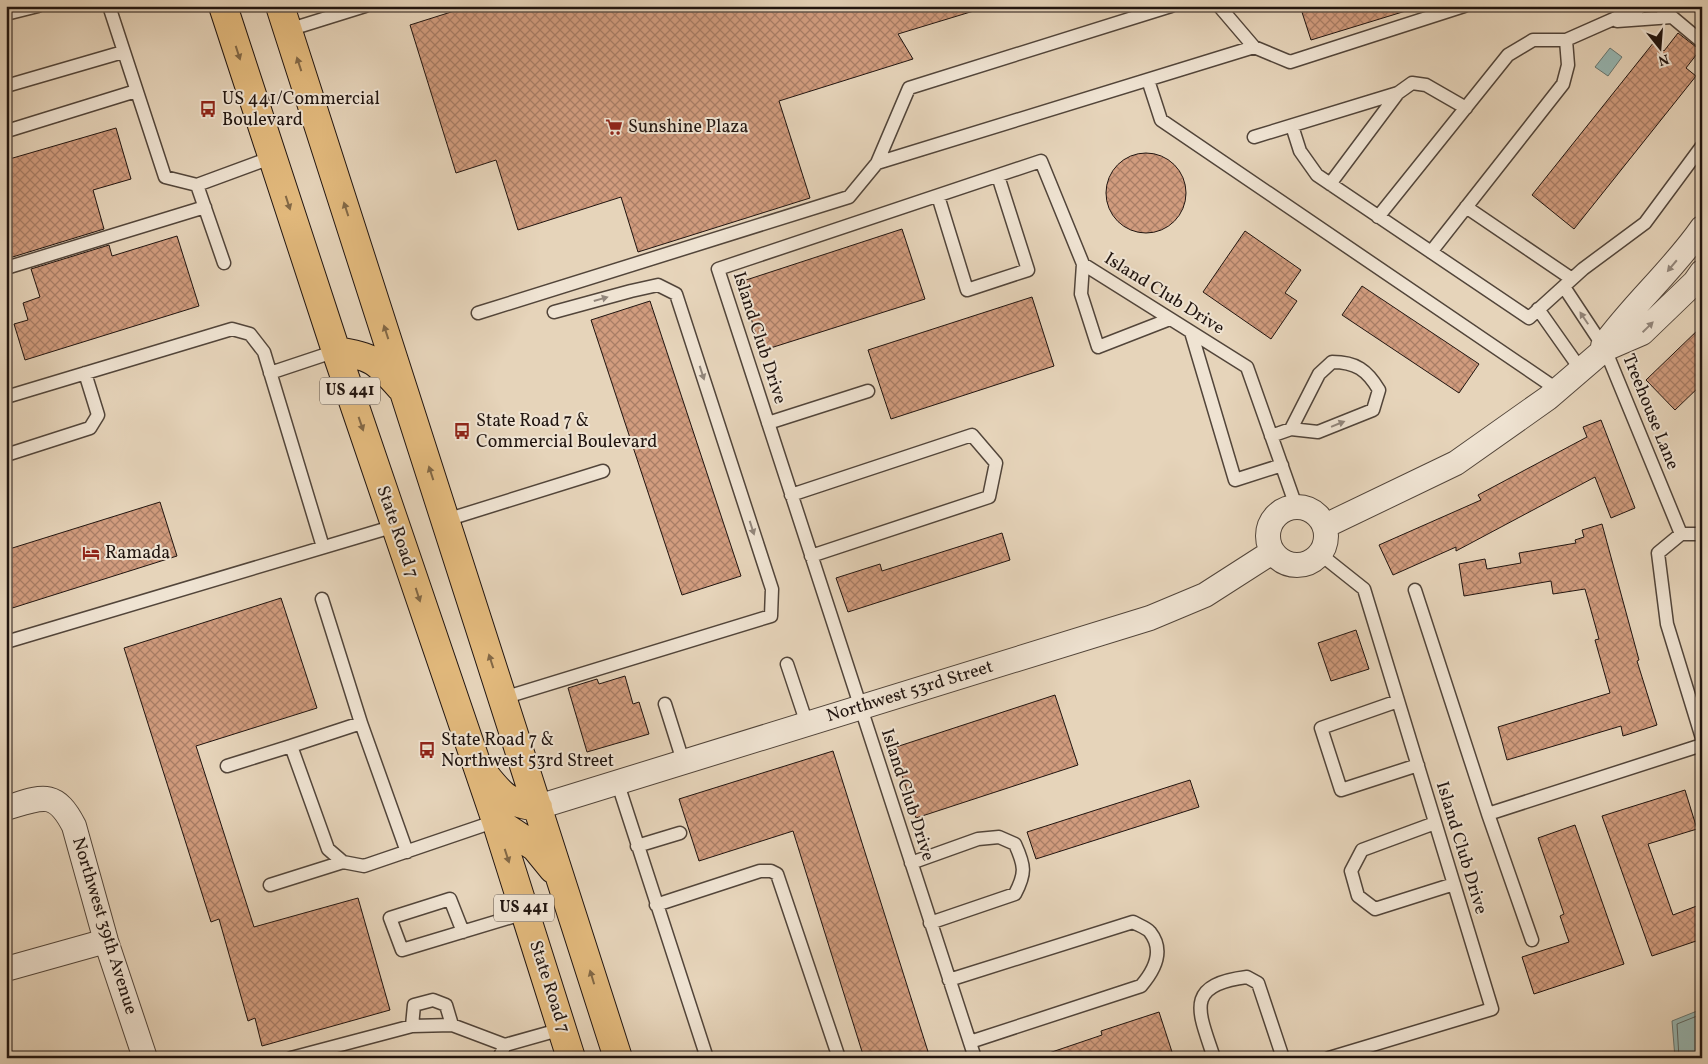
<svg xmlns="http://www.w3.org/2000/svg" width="1708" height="1064" font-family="Vollkorn,serif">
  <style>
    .water { fill: #97b8b4; stroke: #687772 }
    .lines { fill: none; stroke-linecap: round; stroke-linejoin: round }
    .shore { stroke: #5c6662; stroke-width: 1 }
    .building { fill: url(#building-cross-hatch); stroke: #211510 }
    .lane-casing { stroke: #52453a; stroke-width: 15 }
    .street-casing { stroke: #52453a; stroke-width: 26 }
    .primary-casing { stroke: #211510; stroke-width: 30 }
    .lane { stroke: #efe3d2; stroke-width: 12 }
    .street { stroke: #efe3d2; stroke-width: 24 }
    .primary { stroke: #e3ba7d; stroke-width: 28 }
    .oneway { fill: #826846 }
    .oneway2 { fill: #92867b }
    .labels { text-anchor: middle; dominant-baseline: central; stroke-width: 4; stroke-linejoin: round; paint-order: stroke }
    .shield { fill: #efe3d2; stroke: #5f534a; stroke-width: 1 }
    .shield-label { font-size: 16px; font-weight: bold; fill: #211510 }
    .poi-label { font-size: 18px; fill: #211510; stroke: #efe3d2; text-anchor: start }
    .street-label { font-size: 18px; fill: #211510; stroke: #efe3d2 }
  </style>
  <defs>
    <pattern id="building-cross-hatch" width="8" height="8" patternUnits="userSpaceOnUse" patternTransform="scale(1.25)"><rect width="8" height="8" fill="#d19c7e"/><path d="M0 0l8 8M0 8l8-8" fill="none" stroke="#a97e66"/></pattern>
  </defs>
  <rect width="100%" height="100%" fill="#e6d4ba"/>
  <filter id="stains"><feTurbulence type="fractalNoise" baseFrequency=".004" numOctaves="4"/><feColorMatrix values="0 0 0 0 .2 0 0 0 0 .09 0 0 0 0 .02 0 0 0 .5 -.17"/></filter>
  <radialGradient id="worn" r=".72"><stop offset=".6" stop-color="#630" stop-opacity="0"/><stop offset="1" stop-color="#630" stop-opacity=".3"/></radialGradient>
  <path class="water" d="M1610 48 1622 57 1608 76 1595 67Z
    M1702 1009V1058H1675L1672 1021Z"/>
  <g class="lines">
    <path class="shore" d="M1679 1058 1677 1024 1702 1014"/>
  </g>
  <path class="building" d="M470 6H976L977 10 898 34 913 59 779 101 810 198 638 252 621 197 518 230 496 160 456 173 410 25Z
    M1300 6H1408L1409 10 1311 40Z
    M1678 33 1700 50 1686 68 1696 76 1574 229 1532 195 1654 42 1664 51Z
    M116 128 131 179 93 190 104 229 6 259V160Z
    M1106 193a40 40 0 1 1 80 0a40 40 0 1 1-80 0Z
    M902 229 925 299 761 351 740 282Z
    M1245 231 1301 270 1285 293 1297 301 1271 339 1203 292Z
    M177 236 199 306 25 360 14 324 28 320 23 303 40 297 31 269 109 245 112 256Z
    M1362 286 1479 364 1459 393 1342 315Z
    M1032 297 1054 366 891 419 868 350Z
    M650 301 741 576 682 595 591 320Z
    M1702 326V384L1675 410 1646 380Z
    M1601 420 1635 508 1611 518 1595 477 1456 551V547L1393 575 1379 545 1481 500 1478 495 1587 437 1583 427Z
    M160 502 177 556 6 610V550Z
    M1602 524 1639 660 1637 661 1657 725 1623 736 1621 726 1507 760 1498 727 1610 693 1595 640 1599 639 1585 589 1553 594 1551 581 1464 596 1459 564 1485 559 1487 569 1521 563 1519 553 1576 543 1575 540 1584 537 1582 530Z
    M1002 533 1010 560 848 612 836 578 880 564 882 571Z
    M281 598 317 708 196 746 254 927 358 898 390 1010 262 1046 255 1018 248 1021 219 919 211 922 124 648Z
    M1356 630 1369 669 1331 681 1318 643Z
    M625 676 633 704 639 702 649 734 587 752 568 688 597 679 599 684Z
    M1055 695 1078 765 916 818 893 748Z
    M833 751 930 1058H864L793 831 699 861 679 799Z
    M1190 780 1199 807 1036 859 1027 832Z
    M1685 790 1697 829 1648 844 1673 915 1702 904V939L1652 956 1602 816Z
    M1575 825 1624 964 1534 994 1522 957 1569 942 1560 916 1564 914 1538 838Z
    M1159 1012 1174 1058H1044L1043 1055 1102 1035 1101 1031Z"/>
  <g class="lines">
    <g class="lane-casing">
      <path id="lane" d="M109 6 165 177 197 185
        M1219 6 1254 47
        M1659 6 1702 42
        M6 14 38 6
        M1617 21 1672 17
        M288 30 365 6
        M1148 80 1161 120 1558 390
        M6 86 123 52
        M1292 126 1300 151 1317 175 1529 318 1583 269 1645 223 1702 146
        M6 127 10 130 136 91
        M1254 137 1398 93
        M877 163 909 88 1171 6
        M1330 184 1398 93 1412 83 1426 85 1466 108
        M938 196 967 290 1028 270 998 176
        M1466 207 1572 279
        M1378 217 1508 55 1533 40H1566L1643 6
        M1431 252 1563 84 1568 65 1566 40
        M224 263 197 185 273 157
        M1083 264 1081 294 1098 347 1170 319
        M6 268 205 207
        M1564 287 1605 349 1681 534 1658 553 1667 624 1702 738
        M1538 309 1581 370
        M478 313 849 197 877 163 1254 47 1290 62 1464 6
        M1191 332 1235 480 1282 465
        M270 373 336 351
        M6 397 232 329 250 334 264 352 323 547
        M768 423 868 391
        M1271 436 1291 429 1318 432 1373 410 1379 390C1367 370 1356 362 1332 362L1319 374 1291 429
        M6 455 90 428 98 415 85 373
        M791 495 972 435 996 463 989 497 811 556
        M446 520 603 471
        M1681 534H1702
        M1320 554 1364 589 1492 1009 1329 1058
        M1415 590 1488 814
        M322 599 361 723
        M6 642 395 526
        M787 664 807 724
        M503 698 771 616 772 589 676 294 658 285 631 291 554 312
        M1398 701 1321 728 1341 790 1418 765
        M665 704 683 761
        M227 766 291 746
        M617 781 707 1058
        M1435 823 1362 850 1351 871 1358 896 1375 909 1454 884
        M637 846 680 833
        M407 852 361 723 291 746 328 849 343 862 364 866 496 821
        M911 863 978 839 999 837 1015 844C1025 866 1026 873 1015 894L930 923
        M270 885 343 862
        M656 905 760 871H771L777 874 839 1058
        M463 932 450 899 390 918 402 950 525 913
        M1532 940 1488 814 1702 745
        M949 980 1133 922C1138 925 1147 928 1150 932 1165 951 1154 971 1141 986L970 1042
        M412 1026 414 1005 433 1000 446 1005 452 1025
        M291 1058 412 1026 452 1025 505 1045
        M499 1058 505 1045 562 1029
        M975 1058 718 269 1041 161 1083 264 1247 367 1296 506
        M1214 1058C1199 1012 1183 985 1247 977L1258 983 1283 1058"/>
    </g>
    <g class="street-casing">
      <path id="street" d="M1603 346C1633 304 1672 271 1702 228
        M1268 536a29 29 0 1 1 58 0a29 29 0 1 1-58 0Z
        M1325 526 1456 463 1548 398 1605 349 1642 333 1695 282 1702 272
        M538 807 1150 618 1205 595 1272 552
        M6 808C42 797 55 789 74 826L106 941 145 1058
        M6 969 106 941"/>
    </g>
    <g class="primary-casing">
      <path id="primary" d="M223 6 336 351 496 821 571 1058
        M280 6 618 1058
        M336 351C373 356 377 361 401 388
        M482 771C501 795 506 803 538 807
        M496 821 535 847 553 869"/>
    </g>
    <use href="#lane" class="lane"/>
    <use href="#street" class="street"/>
    <use href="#primary" class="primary"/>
  </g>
  <defs><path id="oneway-solid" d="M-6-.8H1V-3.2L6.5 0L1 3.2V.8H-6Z" transform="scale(1.25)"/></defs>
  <g class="oneway">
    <use href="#oneway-solid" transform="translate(238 53) rotate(72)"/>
    <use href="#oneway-solid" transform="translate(299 64) rotate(-108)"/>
    <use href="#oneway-solid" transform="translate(288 203) rotate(72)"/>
    <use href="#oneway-solid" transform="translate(346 209) rotate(-108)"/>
    <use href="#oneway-solid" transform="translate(386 332) rotate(-108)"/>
    <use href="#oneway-solid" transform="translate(361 424) rotate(71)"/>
    <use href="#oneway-solid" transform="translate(431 473) rotate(-108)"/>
    <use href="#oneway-solid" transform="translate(418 595) rotate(72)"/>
    <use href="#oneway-solid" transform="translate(491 661) rotate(-108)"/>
    <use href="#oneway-solid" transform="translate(507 856) rotate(72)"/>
    <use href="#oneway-solid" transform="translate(592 977) rotate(-107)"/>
  </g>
  <g class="oneway2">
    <use href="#oneway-solid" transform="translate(1672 266) rotate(130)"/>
    <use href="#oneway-solid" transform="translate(601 299) rotate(-16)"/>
    <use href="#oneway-solid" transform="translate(1584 318) rotate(-124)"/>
    <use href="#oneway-solid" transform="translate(1648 327) rotate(-44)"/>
    <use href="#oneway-solid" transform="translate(702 373) rotate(72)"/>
    <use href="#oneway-solid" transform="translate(1338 424) rotate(-22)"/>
    <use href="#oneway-solid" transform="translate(752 528) rotate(72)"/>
  </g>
  <defs>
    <g id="bus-bare" transform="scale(1.35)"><path d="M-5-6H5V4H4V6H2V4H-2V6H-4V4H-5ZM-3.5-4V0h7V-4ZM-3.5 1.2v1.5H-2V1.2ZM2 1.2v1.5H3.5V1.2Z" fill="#8f2418" stroke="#efe3d2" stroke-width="2.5" paint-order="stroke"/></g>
    <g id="supermarket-bare" transform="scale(1.35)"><path d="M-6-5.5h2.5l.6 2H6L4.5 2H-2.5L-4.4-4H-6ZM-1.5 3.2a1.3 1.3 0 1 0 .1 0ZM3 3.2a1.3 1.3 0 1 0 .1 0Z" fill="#8f2418" stroke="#efe3d2" stroke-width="2.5" paint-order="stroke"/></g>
    <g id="hotel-bare" transform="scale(1.35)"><path d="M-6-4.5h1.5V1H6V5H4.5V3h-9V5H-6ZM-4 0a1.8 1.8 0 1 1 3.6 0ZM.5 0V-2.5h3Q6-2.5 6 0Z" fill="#8f2418" stroke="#efe3d2" stroke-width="2.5" paint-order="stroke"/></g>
  </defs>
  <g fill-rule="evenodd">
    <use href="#bus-bare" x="208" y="109"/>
    <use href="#supermarket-bare" x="614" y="127"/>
    <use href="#bus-bare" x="462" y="431"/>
    <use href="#hotel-bare" x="91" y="553"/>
    <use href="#bus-bare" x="427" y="750"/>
  </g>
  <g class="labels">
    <g class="shield">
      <rect x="320" y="377.5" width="60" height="27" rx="4"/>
      <rect x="494" y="894.5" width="60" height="27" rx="4"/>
    </g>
    <g class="shield-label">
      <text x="350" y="391">US 441</text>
      <text x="524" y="908">US 441</text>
    </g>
    <g class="poi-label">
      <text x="222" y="99">US 441/Commercial<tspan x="222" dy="21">Boulevard</tspan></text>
      <text x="628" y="127">Sunshine Plaza</text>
      <text x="476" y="421">State Road 7 &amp;<tspan x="476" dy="21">Commercial Boulevard</tspan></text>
      <text x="105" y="553">Ramada</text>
      <text x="441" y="740">State Road 7 &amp;<tspan x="441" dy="21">Northwest 53rd Street</tspan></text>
    </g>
    <g class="street-label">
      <text transform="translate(1164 294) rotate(32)">Island Club Drive</text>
      <text transform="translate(759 338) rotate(72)">Island Club Drive</text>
      <text transform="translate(1650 412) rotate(68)">Treehouse Lane</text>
      <text transform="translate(397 532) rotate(71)">State Road 7</text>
      <text transform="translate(910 692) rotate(-17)">Northwest 53rd Street</text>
      <text transform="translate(907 795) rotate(72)">Island Club Drive</text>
      <text transform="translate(1461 848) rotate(73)">Island Club Drive</text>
      <text transform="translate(104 926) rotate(73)">Northwest 39th Avenue</text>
      <text transform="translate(549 987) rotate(72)">State Road 7</text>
    </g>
  </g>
  <rect width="1708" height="1064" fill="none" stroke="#e6d4ba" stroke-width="25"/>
  <rect x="8" y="8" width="1693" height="1049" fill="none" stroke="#211510" stroke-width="2.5"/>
  <rect x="12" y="12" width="1683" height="1039" fill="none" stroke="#211510"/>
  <g transform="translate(1660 48) rotate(163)" stroke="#efe3d2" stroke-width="4" paint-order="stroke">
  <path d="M0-4L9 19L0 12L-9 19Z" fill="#211510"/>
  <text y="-8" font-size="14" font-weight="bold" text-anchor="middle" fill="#211510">N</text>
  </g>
  <rect width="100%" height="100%" filter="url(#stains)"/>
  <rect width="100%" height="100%" fill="url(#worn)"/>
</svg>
